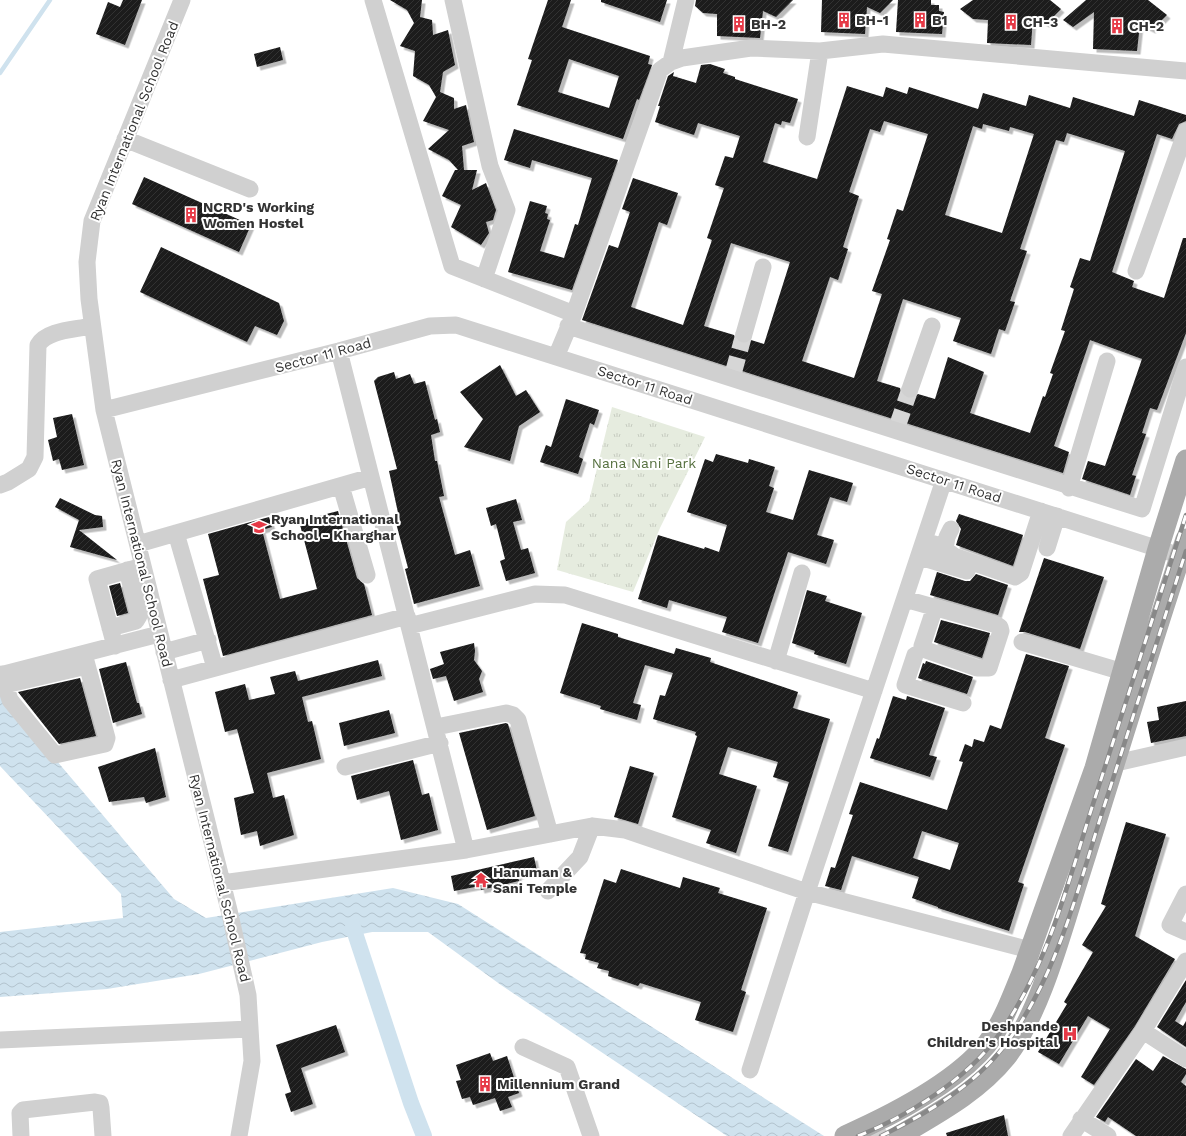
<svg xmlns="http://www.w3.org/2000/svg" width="1186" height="1136" font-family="'Work Sans',sans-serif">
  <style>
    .park { fill: url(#park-tufts) }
    .water { fill: url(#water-waves) }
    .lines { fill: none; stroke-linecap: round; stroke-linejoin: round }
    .stream { stroke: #cfe2ee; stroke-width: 4.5 }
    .canal { stroke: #cfe2ee; stroke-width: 16 }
    .building { fill: url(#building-hatch); fill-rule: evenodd; filter: url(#shadow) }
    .minor-tunnel { stroke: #d6d6d6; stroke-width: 17; stroke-dasharray: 17 8; stroke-linecap: butt }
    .minor { stroke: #d0d0d0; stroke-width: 17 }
    .major { stroke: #ababab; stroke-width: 21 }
    .rail-casing { stroke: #888; stroke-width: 4.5 }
    .rail { stroke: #fff; stroke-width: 3; stroke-dasharray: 9; stroke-linecap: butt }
    .labels { text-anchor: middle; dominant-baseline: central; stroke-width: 4; stroke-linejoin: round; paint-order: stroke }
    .poi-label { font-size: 14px; font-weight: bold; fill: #333; stroke: #fff; text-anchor: start }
    .street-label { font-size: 14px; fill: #333; stroke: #fff }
    .park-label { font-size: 14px; fill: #56703f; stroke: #fff }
  </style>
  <defs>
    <pattern id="park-tufts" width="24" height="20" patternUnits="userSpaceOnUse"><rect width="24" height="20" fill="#e6ecdf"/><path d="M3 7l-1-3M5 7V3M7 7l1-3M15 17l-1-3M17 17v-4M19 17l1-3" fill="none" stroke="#c6cbc0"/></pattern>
    <pattern id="water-waves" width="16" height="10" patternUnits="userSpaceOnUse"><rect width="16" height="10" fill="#cfe2ee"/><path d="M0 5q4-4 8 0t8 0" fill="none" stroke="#b2c2cd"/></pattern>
    <pattern id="building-hatch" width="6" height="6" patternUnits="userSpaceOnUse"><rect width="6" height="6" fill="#1a1a1a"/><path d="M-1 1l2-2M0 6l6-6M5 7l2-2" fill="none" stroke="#333"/></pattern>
    <filter id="shadow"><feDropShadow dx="3.5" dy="3.5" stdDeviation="0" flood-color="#0004"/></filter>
  </defs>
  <rect width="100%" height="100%" fill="#fff"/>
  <path class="park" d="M612 407 705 437 660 528 633 592 557 570 566 522 589 501Z"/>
  <path class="water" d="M0 694 174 899 206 918 393 888 458 904 824 1136H727L501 985 428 932H372L322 942 199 974 107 989 0 997V932L123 918 121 894 0 766Z"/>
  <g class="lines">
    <path class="stream" d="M0 73 50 0"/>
    <path class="canal" d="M353 927 411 1103 424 1136"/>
  </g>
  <path class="building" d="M123 0H142L125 45 96 34 108 2 120 7Z
    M390 0H422L420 17 432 20 433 35 448 30 455 65 443 72 440 92 454 98V109L466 105 474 142 462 146 464 170H477L472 190 486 183 496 210 493 220 486 222 489 233 481 245 451 227 461 205 442 196 455 170H458L449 160 428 149 449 130 423 121 436 97 429 85 413 76 415 51 400 46 414 23 407 10Z
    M548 0H571L562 27 650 56 648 64 652 65 639 100 637 99 623 139 517 105 532 60 528 59ZM569 59 619 76 609 108 558 92Z
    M601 0H667L660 22 601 2Z
    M696 0H793L776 17 763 11 760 38 717 36V14L703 13 695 6Z
    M822 0H893L880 13 867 7 865 34 821 32Z
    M898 0H931V5H939V11L944 12 942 34 896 32Z
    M973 0H1050L1061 9 1046 24 1033 17 1031 45 987 43 988 20 973 19 960 9Z
    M1086 0H1148L1167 15 1152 30 1140 24 1137 51 1093 49 1094 12 1073 27 1063 20Z
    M280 47 283 60 257 67 254 54Z
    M710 64 725 69 723 73 735 77V79L798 99 790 123 782 121 781 125 775 123 763 162 817 179 847 86 883 97 886 87 907 94 909 87 978 109 983 93 1026 106 1029 95 1070 108 1073 97 1134 116 1139 100 1186 115V121L1179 124 1172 139 1157 134 1112 272 1134 281 1132 287 1164 298 1183 238H1186V333L1157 410 1150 408 1142 433 1146 434 1132 475 1136 476 1130 495 1082 479 1088 461 1105 466 1142 359 1090 340 1054 446 1069 452 1063 473 582 320 609 245 618 248 630 212 622 209 633 178 678 193 667 225 659 222 631 307 683 325 712 240 707 238 724 188 715 185 725 156 733 158 740 136 698 123 694 135 655 122 660 106H658L668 76 674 72 673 76 696 83 701 65ZM884 121 928 134 903 211 897 209 887 239 890 240 872 291 882 294 854 378 802 361 830 277 838 280 848 249 843 247 859 196 849 192 870 129 880 132ZM983 124 1009 131 1010 127 1034 134 1002 233 945 215 973 126 982 129ZM1067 133 1125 151 1090 261 1080 258 1070 287 1074 289 1061 330 1065 331 1050 373 1053 374 1045 397 1043 396 1030 433 970 413 984 372 948 357 935 399 918 394 912 399H907L902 395 900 388 877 381 903 299 961 318 953 341 991 354 999 329 1005 331 1015 302 1010 301 1027 251 1020 249 1056 140 1064 142ZM731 243 790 262 764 344 751 340 747 344 741 343 737 341 734 335 704 326Z
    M514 129 618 160 572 290 508 272 530 201 547 206 545 213 548 214 547 219 550 220 540 251 564 258 575 224 578 225 592 178 532 160 530 168 504 160Z
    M144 177 251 225 239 252 132 204Z
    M161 247 279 303 284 321 277 335 255 326 247 342 140 292Z
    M500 365 516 396 526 390 540 412 519 426 510 461 464 447 483 419 460 392Z
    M394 372 396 379 410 374 414 384 425 381 435 420 437 419 440 432 431 435 435 461H437L444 496 439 497 455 555 470 550 480 586 414 604 405 569 408 568 396 523 400 522 389 471 397 469 374 381 378 377Z
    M566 399 599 410 594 425 590 423 579 457 583 459 578 474 540 462 546 445 551 447Z
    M72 414 84 465 62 470 59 459 53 461 48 440 57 437 53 418Z
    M716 454 748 463 749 459 775 467 769 486 774 488 766 512 793 520 809 470 853 483 847 502 830 497 817 535 834 540 826 564 788 552 758 643 722 632 727 617 669 600 667 608 638 599 658 535 704 549 705 547 719 552 727 525 687 512 705 459 713 462Z
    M60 498 95 515 102 516 103 527 79 530 117 560 70 547 79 520 55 507Z
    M516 499 522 520 513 522 521 550 528 548 535 573 506 581 500 561 505 559 496 524 491 526 486 508Z
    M338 511 357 578 364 584 372 615 223 656 203 579 219 575 208 534 269 517 272 527 262 530 280 599 317 589 299 521Z
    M959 514 1023 535 1013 566 956 545 961 529 956 521Z
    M1044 558 1104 577 1080 649 1025 632H1019Z
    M937 572 965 581H970L976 574 1008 585 998 615 930 595Z
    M120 583 128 613 117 616 109 586Z
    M807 590 827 596 825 601 862 613 846 664 814 654 815 651 792 643Z
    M941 620 990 633 982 658 934 642Z
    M582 623 618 634V637L674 654 676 648 711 658 710 662 798 692 793 708 830 719 788 852 768 846 789 782 773 777 778 762 728 747 719 774 757 786 736 853 706 843 711 830 672 817 697 736 695 735 696 732 653 719 660 695 665 696 673 673 645 665 633 703 641 705 637 720 600 709 601 706 560 693Z
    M474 643 475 651 474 660 482 671 479 679 483 692 454 701 446 676 433 679 430 669 444 664 440 652Z
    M1026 654 1069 666 1045 738 1065 745 1018 882 1024 884 1009 931 938 908V907L912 898 919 877 852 856 841 890 825 886 831 867 835 868 853 815 849 814 860 782 947 810 963 762 959 761 965 744 972 747 974 739 984 742 990 725 1001 729ZM922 831 959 843 950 870 913 858Z
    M378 660 382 676 302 697 308 722 312 721 321 759 267 773 273 798 284 795 294 835 260 846 257 831 241 835 234 798 254 793 237 729 225 732 215 692 245 684 249 700 275 694 270 677 295 671 298 681Z
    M926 661 973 677 967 694 918 678 923 663 925 664Z
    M126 662 137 703H139L142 714 113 723 99 669Z
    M80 678 96 736 59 744 18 692Z
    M893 696 906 700 907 696 945 708 929 755 937 757 930 777 870 758 877 738 879 739Z
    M1186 701V736L1151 743 1147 722 1159 720 1157 707Z
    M389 710 395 733 344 746 339 723Z
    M506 723 508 724 535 816 487 830 459 733Z
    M155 748 166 797 146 803 144 797 109 802 98 767Z
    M413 760 422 795 429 793 438 830 401 840 389 791 357 800 351 776Z
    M630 766 654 773 638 824 614 817Z
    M1126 822 1166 834 1135 936 1175 959 1135 1026 1094 1085 1081 1077 1110 1029 1088 1016 1059 1064 1038 1052 1067 1004 1064 1002 1093 952 1082 945 1106 906 1101 904Z
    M534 857 537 871 518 876 519 881 481 890 480 886 454 891 451 876Z
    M621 869 680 888 683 877 720 888 718 893 767 908 741 990 746 992 733 1032 695 1020 701 1002 640 983 638 986 608 976 609 971 597 968 599 963 585 959 586 954 580 953 604 879 616 883Z
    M1186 980V1002L1175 1021 1183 1026 1186 1021V1047L1157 1027Z
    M336 1025 345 1052 301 1068 313 1104 291 1112 285 1094 291 1092 276 1045Z
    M490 1053 493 1061 507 1056 519 1093 508 1097 512 1107 500 1111 495 1098 473 1105 470 1097 462 1099 456 1081 461 1080 456 1065Z
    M1163 1056 1186 1069V1074L1181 1082 1186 1086V1136H1136L1108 1117 1105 1122 1096 1117 1136 1059 1153 1071Z
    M1004 1115 1008 1136H947L946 1133Z"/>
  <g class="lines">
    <path class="minor-tunnel" d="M733 374 744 334
      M897 427 910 389"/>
    <path class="minor" d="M182 0 92 221 87 262 89 299 104 410 229 910 248 995 252 1061 239 1136
      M373 0 452 266 574 314
      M453 0 490 166 507 210 484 279
      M671 62 686 0
      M807 137 820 51
      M125 139 250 189
      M1136 271 1186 131
      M568 326 1142 509 1186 367
      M744 334 763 267
      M339 351 466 850
      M556 357 574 314 660 70 671 62 682 58 751 48 820 51 883 44 1186 71
      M910 389 932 326
      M104 410 339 351 430 326 456 325 1181 556
      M0 485 8 482 29 469 35 457 38 345C47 330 74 330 91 326
      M341 486 367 575
      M1069 488 1107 361
      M176 533 215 668
      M925 541 941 546 954 556 1015 577 1021 573 1041 511
      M138 544 371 477
      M1047 548 1057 516
      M945 549 947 537 951 529
      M920 557 967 571
      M905 599 997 625 1000 627 1001 631 989 668H977L923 649 922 646 935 607
      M409 626 535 594 565 595 874 691
      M110 628 136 621 139 616 127 570
      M1022 642 1123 672
      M115 646 97 579 143 566
      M164 652 208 640
      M915 655 905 685 963 703
      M776 661 802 573
      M2 674 10 700 55 755 105 744 107 738 84 654
      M0 675 159 634
      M171 680 407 616
      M5 685 87 666
      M436 727 506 713 513 715 518 720 550 834
      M1103 766 1186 747
      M345 767 440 743
      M222 883 466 850 592 826 625 830 807 892 1030 950
      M548 891 580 857 592 826
      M1186 894 1170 925 1186 932
      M1143 1031 1186 1059
      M0 1040 250 1029
      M523 1047 567 1067 591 1136
      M750 1070 807 892 944 480
      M1081 1119 1108 1136
      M871 1124 880 1136
      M21 1136 20 1113 23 1110 95 1102 100 1103 101 1108 103 1136
      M1071 1136 1143 1031 1186 961"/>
    <path class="major" d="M845 1136C890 1116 955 1083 987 1044 1003 1023 1012 997 1022 973L1095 768 1158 549 1186 460
      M899 1136C936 1114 978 1092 1006 1057 1041 1012 1062 928 1080 873 1115 762 1149 650 1186 539"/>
    <g class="rail-casing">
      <path id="rail" d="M858 1136C906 1117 966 1080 997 1037 1048 968 1068 882 1094 801 1125 706 1155 610 1186 515
        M881 1136C926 1114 974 1086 1005 1045 1055 980 1076 896 1100 819 1129 730 1157 641 1186 551"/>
    </g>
    <use href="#rail" class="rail"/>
  </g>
  <defs>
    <g id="building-bare" transform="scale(1.2)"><path d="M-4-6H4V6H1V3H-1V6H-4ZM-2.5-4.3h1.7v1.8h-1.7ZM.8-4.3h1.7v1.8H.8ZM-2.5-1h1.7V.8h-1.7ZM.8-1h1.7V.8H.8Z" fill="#e63946" stroke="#fff" stroke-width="2.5" paint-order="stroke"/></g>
    <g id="school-bare" transform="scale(1.2)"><path d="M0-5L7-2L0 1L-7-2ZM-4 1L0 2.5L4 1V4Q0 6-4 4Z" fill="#e63946" stroke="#fff" stroke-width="2.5" paint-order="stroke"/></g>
    <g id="temple-bare" transform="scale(1.2)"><path d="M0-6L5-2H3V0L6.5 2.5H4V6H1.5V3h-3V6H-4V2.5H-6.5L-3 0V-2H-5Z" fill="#e63946" stroke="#fff" stroke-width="2.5" paint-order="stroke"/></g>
    <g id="hospital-bare" transform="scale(1.2)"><path d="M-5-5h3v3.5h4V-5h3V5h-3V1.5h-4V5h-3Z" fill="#e63946" stroke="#fff" stroke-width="2.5" paint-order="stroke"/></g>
  </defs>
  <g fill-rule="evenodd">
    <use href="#building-bare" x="844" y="20"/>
    <use href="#building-bare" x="920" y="20"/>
    <use href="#building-bare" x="1011" y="22"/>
    <use href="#building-bare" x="739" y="24"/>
    <use href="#building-bare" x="1117" y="26"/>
    <use href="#building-bare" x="191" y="215"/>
    <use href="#school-bare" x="259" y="527"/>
    <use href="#temple-bare" x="481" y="880"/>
    <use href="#hospital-bare" x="1070" y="1034"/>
    <use href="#building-bare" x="485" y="1084"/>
  </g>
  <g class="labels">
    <g class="poi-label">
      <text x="856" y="20">BH-1</text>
      <text x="932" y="20">B1</text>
      <text x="1023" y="22">CH-3</text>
      <text x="751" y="24">BH-2</text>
      <text x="1129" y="26">CH-2</text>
      <text x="203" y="207">NCRD's Working<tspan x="203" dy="16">Women Hostel</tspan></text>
      <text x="271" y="519">Ryan International<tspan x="271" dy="16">School - Kharghar</tspan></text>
      <text x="493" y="872">Hanuman &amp;<tspan x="493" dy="16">Sani Temple</tspan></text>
      <text x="1058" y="1026" text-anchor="end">Deshpande<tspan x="1058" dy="16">Children's Hospital</tspan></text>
      <text x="497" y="1084">Millennium Grand</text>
    </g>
    <g class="street-label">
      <text transform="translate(134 121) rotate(-68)">Ryan International School Road</text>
      <text transform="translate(323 355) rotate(-15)">Sector 11 Road</text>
      <text transform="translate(645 385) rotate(18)">Sector 11 Road</text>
      <text transform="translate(954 483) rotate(18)">Sector 11 Road</text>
      <text transform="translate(142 563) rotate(76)">Ryan International School Road</text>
      <text transform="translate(220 878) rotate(76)">Ryan International School Road</text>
    </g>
    <g class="park-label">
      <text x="644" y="463">Nana Nani Park</text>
    </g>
  </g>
</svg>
